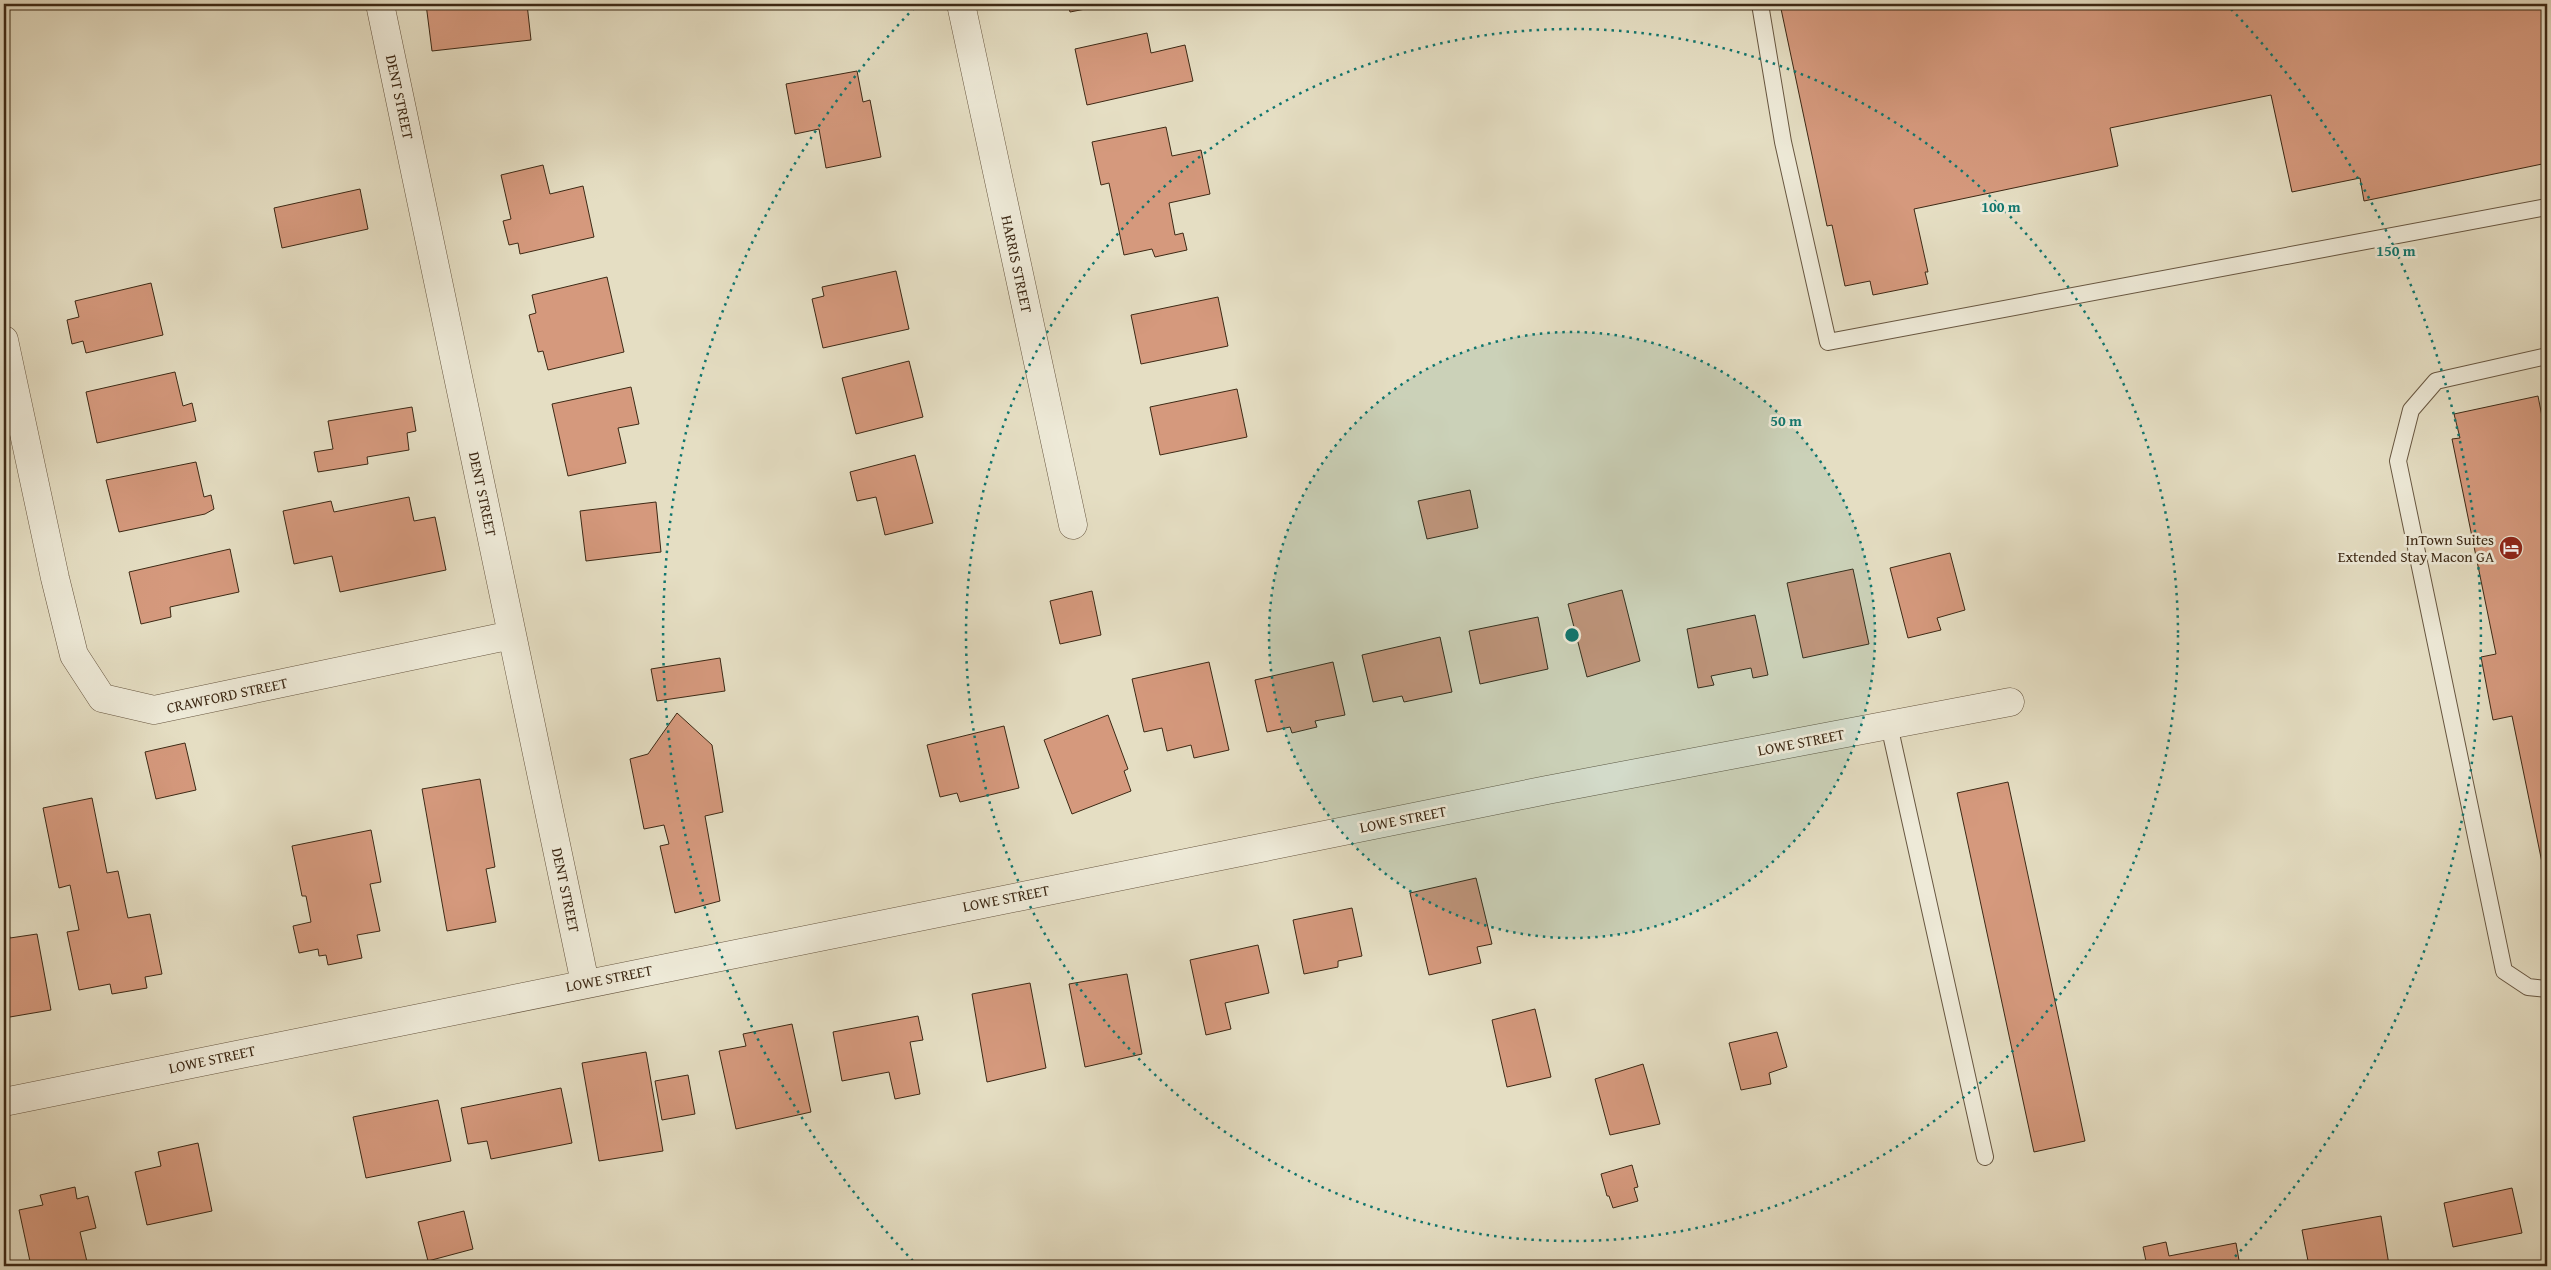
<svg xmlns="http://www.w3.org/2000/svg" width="2551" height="1270" font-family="'Gentium Book Plus',serif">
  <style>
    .building { fill: #d5997d; stroke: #3d2915 }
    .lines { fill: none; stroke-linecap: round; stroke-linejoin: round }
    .lane-casing { stroke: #675640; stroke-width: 18 }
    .street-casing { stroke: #675640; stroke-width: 29 }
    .lane { stroke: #eeead8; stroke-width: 16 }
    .street { stroke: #eeead8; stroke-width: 28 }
    .ring { fill: none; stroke: #0f766e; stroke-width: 2.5; stroke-dasharray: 2.5 5 }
    .labels { text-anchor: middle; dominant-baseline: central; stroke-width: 5; stroke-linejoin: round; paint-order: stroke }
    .street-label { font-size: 15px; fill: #3d2915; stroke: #eeead8 }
    .poi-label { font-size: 15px; fill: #3d2915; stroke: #eeead8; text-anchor: end }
    .centre { fill: #0f766e; stroke: #eeead8; stroke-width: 2.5 }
    .ring-label { font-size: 15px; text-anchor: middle; font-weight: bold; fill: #0f766e; stroke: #eeead8; stroke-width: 5; stroke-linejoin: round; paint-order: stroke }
  </style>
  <rect width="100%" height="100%" fill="#e5dec3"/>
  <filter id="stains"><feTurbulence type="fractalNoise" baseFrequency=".004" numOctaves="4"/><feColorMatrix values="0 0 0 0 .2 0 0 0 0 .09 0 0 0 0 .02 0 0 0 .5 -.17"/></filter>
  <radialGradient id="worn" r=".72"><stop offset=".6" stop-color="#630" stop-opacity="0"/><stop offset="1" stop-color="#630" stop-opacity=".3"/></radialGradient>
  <path class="building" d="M426 4H527L531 40 432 51Z
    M1068 4H1111L1070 12Z
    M1780 4H2547V163L2364 201 2360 178 2292 192 2271 95 2110 128 2118 166 1914 209 1928 272H1925L1928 284 1873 295 1870 281 1845 286 1832 225 1827 226Z
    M1147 33 1151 53 1185 45 1193 81 1087 105 1075 49Z
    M857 71 863 102 870 100 881 157 826 168 819 129 795 134 786 84Z
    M1166 127 1172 156 1201 150 1210 194 1169 203 1175 235 1183 233 1187 250 1155 257 1152 249 1124 255 1109 183 1101 185 1092 142Z
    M543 165 550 194 583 186 594 237 520 254 518 243 509 245 503 221 511 219 501 175Z
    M360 189 368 229 282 248 274 208Z
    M896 271 909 329 823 348 812 299 824 296 822 287Z
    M607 277 624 352 548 370 543 351 538 352 529 315 536 313 532 295Z
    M151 283 163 335 86 353 83 341 72 344 67 320 79 317 75 301Z
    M1218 297 1228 346 1141 364 1131 315Z
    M909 361 923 417 856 434 842 378Z
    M175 372 183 406 192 403 196 421 97 443 86 392Z
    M631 387 639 424 618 428 626 463 568 476 552 404Z
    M1237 389 1247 437 1160 455 1150 407Z
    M2538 396 2547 442V887L2512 716 2493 720 2481 657 2496 654 2452 439 2460 438 2454 414Z
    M412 407 416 431 407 433 409 450 367 457 368 464 318 472 314 452 333 449 328 421Z
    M915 455 933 523 885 535 876 497 857 501 850 472Z
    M196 462 204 497 211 495 214 509 205 514 119 532 106 480Z
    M1470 490 1478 528 1427 539 1418 501Z
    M409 497 414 521 435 517 446 570 340 592 332 556 294 564 283 511 331 501 334 512Z
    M656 502 661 552 586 561 580 511Z
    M230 549 239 592 170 607 171 617 141 624 129 572Z
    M1950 553 1965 610 1937 618 1941 630 1908 638 1890 568Z
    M1853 569 1869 644 1803 658 1787 583Z
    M1622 590 1640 661 1587 677 1568 604Z
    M1092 591 1101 635 1060 644 1050 601Z
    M1755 615 1768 675 1753 678 1751 668 1711 676 1714 685 1698 688 1687 629Z
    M1538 617 1548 669 1480 684 1469 631Z
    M1440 637 1452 692 1404 702 1402 696 1373 702 1362 655Z
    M720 658 725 691 657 701 651 669Z
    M1209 662 1229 750 1194 758 1191 745 1167 751 1162 728 1144 732 1132 679Z
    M1333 662 1345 715 1315 721 1317 727 1292 733 1290 727 1267 732 1255 680Z
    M677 713 712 745 723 812 705 816 720 901 675 913 660 846 669 844 664 825 644 829 630 759 648 754Z
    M1108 715 1128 769 1124 771 1131 791 1072 814 1044 740Z
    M1004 726 1019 788 960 802 957 793 940 797 927 745Z
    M185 743 196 790 156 799 145 752Z
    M480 779 495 867 486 869 496 922 447 931 422 789Z
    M2008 782 2085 1141 2034 1152 1957 793Z
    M92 798 107 873 118 871 128 918 150 914 162 974 145 977 147 988 112 994 110 984 79 990 67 932 79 930 70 885 59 888 43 808Z
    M371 830 381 882 370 884 380 931 357 935 362 958 328 965 326 955 319 956 318 949 299 953 293 926 311 922 306 896H302L292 846Z
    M1476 878 1492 944 1477 947 1481 963 1429 975 1410 893Z
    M1352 908 1362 956 1338 961V967L1304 974 1293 920Z
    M8 927 10 938 37 934 51 1010 4 1018V928Z
    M1258 945 1269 993 1225 1003 1231 1029 1206 1035 1190 960Z
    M1127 974 1142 1054 1085 1067 1069 984Z
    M1030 983 1046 1068 987 1082 972 994Z
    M1535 1009 1551 1077 1507 1087 1492 1020Z
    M918 1016 923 1040 910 1042 920 1094 895 1099 889 1072 842 1081 833 1032Z
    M792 1024 811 1112 736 1129 719 1051 746 1046 743 1034Z
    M1777 1032 1787 1067 1769 1073 1771 1084 1741 1090 1729 1043Z
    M646 1052 663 1151 599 1161 582 1063Z
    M1643 1064 1660 1124 1610 1135 1595 1079Z
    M688 1075 695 1114 662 1120 655 1081Z
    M561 1088 572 1143 491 1159 487 1141 468 1144 461 1108Z
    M438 1100 451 1161 366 1178 353 1117Z
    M198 1143 212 1211 147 1225 135 1172 161 1166 158 1152Z
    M1632 1165 1638 1187 1634 1188 1638 1201 1613 1208 1609 1196H1607L1601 1174Z
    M75 1187 77 1199 88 1196 96 1228 80 1232 88 1266H31L19 1210 43 1205 40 1195Z
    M2512 1188 2522 1233 2453 1247 2444 1203Z
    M464 1211 473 1249 428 1261 418 1222Z
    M2381 1216 2389 1265 2309 1266 2302 1230Z
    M2166 1242 2169 1256 2236 1243 2240 1266H2147L2143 1247Z"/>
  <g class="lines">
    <g class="lane-casing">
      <path id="lane" d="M1760 4 1783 142 1828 342 2547 207
        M2547 356 2436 381 2411 410 2398 461 2504 971 2528 987 2547 989
        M1889 725 1985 1157"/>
    </g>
    <g class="street-casing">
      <path id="street" d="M380 4 585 983
        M961 4 1073 525
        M4 340 55 578 74 655 102 698 154 710 512 635
        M4 1102 1547 790 2010 702"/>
    </g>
    <use href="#lane" class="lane"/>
    <use href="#street" class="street"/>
  </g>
  <circle cx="1572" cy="635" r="303" fill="#0f766e" fill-opacity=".12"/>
  <g class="ring">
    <circle cx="1572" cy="635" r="303"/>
    <circle cx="1572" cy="635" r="606"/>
    <path d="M913 1261A909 909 0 0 1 913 9M2231 9A909 909 0 0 1 2231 1261"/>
  </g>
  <defs>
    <g id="hotel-disc" transform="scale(1.25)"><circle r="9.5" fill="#8f2418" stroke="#eeead8"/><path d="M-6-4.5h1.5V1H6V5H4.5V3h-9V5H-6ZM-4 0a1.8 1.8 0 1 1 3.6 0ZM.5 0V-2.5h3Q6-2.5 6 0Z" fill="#fff"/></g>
  </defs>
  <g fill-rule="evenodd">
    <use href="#hotel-disc" x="2511" y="548"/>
  </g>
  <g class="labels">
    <g class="street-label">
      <text transform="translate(400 97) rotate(78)">DENT STREET</text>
      <text transform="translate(1017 264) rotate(78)">HARRIS STREET</text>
      <text transform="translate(483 494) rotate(78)">DENT STREET</text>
      <text transform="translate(227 695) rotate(-12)">CRAWFORD STREET</text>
      <text transform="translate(1801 742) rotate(-11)">LOWE STREET</text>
      <text transform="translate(1403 819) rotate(-11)">LOWE STREET</text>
      <text transform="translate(566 890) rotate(78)">DENT STREET</text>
      <text transform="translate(1006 898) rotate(-11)">LOWE STREET</text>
      <text transform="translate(609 978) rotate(-11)">LOWE STREET</text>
      <text transform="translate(212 1059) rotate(-12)">LOWE STREET</text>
    </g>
    <g class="poi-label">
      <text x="2494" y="539">InTown Suites<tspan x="2494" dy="17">Extended Stay Macon GA</tspan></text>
    </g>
  </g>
  <circle cx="1572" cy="635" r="8" class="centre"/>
  <g class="ring-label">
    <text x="2001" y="212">100 m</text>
    <text x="2396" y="256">150 m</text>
    <text x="1786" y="426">50 m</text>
  </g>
  <rect width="2551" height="1270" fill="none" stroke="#e5dec3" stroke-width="20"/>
  <rect x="5" y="5" width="2541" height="1260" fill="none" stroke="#3d2915" stroke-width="2.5"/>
  <rect x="10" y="10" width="2531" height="1250" fill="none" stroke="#3d2915"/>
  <rect width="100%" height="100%" filter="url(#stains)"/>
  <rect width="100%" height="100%" fill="url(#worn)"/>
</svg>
